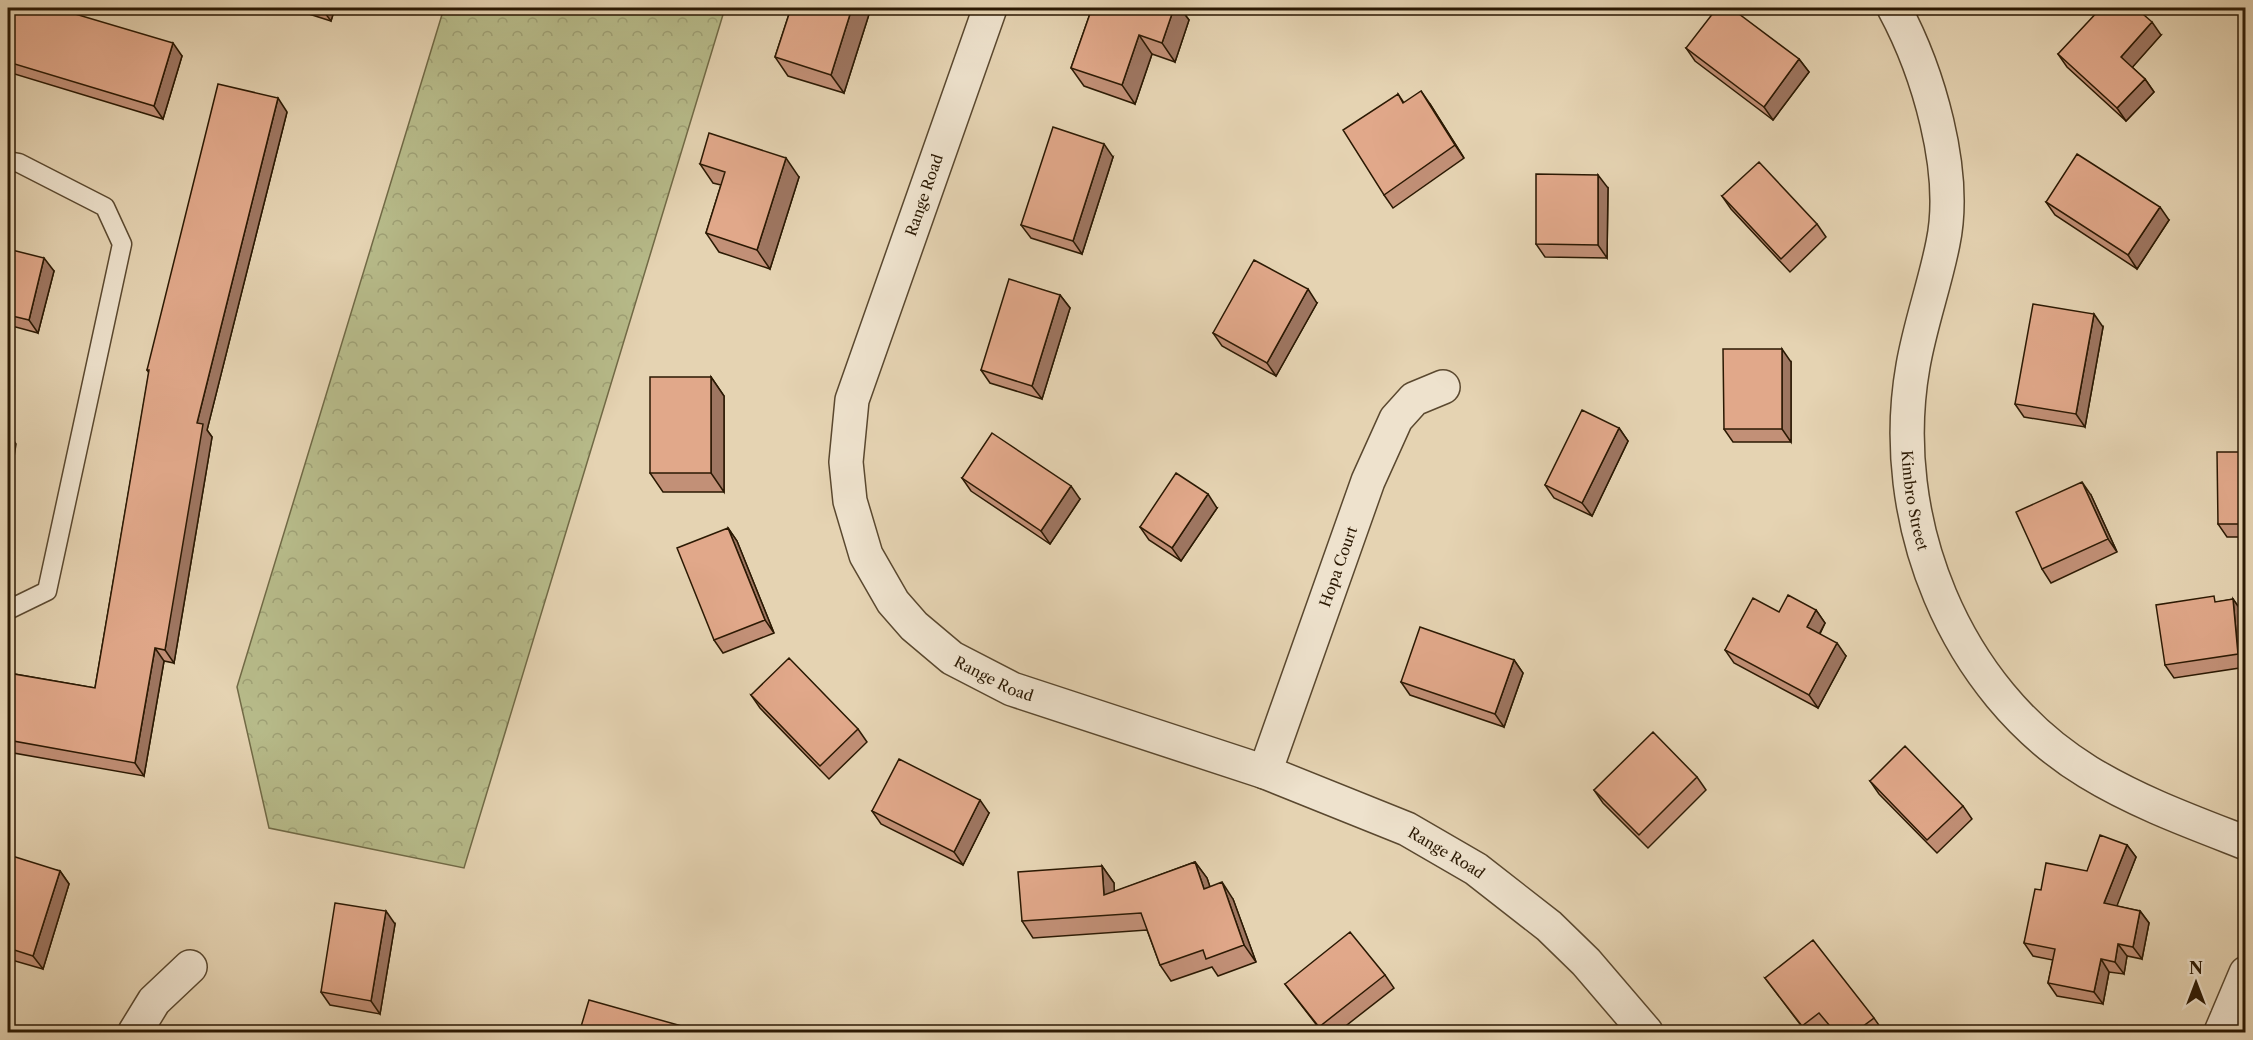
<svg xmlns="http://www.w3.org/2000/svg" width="2253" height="1040" font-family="'Libre Caslon Text',serif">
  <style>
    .forest { fill: url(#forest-crowns); stroke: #716a46; stroke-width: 1.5 }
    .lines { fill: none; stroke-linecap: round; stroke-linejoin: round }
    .service-casing { stroke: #5a482f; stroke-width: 21 }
    .minor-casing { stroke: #5a482f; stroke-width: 36 }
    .service { stroke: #eee2cd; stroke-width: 18 }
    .minor { stroke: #eee2cd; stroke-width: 33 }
    .wall { fill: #c29077; stroke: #2b1903; stroke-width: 1.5 }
    .shaded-wall { fill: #9e7661; stroke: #2b1903; stroke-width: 1.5 }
    .building { fill: #e1a88a; stroke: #2b1903; stroke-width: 1.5 }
    .labels { text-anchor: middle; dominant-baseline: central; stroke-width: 5; stroke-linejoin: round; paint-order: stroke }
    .street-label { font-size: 15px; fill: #2b1903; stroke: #eee2cd }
  </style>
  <defs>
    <pattern id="forest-crowns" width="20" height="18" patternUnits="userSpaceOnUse" patternTransform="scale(1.5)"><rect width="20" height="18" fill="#b7bb8a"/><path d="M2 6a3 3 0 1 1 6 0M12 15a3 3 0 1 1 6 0" fill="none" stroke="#9ea075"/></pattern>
  </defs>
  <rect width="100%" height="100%" fill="#e5d3b2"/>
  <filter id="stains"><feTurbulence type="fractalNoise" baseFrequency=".00333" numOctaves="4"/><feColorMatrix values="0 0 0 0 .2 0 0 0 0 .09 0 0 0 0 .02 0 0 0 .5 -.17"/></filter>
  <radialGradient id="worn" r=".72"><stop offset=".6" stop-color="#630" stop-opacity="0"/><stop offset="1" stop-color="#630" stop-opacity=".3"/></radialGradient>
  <path class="forest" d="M444 8H725L464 868 269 828 237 687Z"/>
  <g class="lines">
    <g class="service-casing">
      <path id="service" d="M8 161 19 163 105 207 122 244 47 591 8 610"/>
    </g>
    <g class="minor-casing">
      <g id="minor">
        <path id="s1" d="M990 8 852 400 846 462 850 501 866 555 893 602 914 626 952 658 1012 689 1265 772 1407 829 1476 869 1549 926 1586 962 1646 1032"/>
        <path id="s2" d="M1894 8C1928 71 1958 171 1943 243 1935 284 1920 325 1913 366 1886 519 1954 690 2088 772 2137 802 2192 822 2246 843"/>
        <path id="s3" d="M1265 772 1368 481 1396 419 1414 399 1443 387"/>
        <path d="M135 1032 154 1001 190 967"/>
        <path d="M2221 1032 2246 973"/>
      </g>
    </g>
    <use href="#service" class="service"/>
    <use href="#minor" class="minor"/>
  </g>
  <path class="wall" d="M8 8 182 56 163 119 8 72Z
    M290 8H335L331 21Z
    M782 8H871L844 93 788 76 775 57 790 11 783 9Z
    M1092 8H1180L1189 20 1175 62 1152 54 1135 104 1084 86 1071 68Z
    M2161 35 2132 67 2145 79 2154 92 2126 121 2067 67 2058 54Z
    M1686 48 1799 59 1809 72 1773 120 1695 61Z
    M1398 94 1404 103 1430 104 1464 158 1393 208 1384 195Z
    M287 112 207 430 212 437 174 663 164 661 144 776 8 752V673L95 688 149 373 147 370Z
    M1113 157 1082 254 1031 238 1021 225Z
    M700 164 799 177 770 269 719 252 706 233 721 185 713 183Z
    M1608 188 1607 258 1545 257 1536 244Z
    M1722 196 1817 224 1826 237 1790 272 1731 209Z
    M2046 202 2169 220 2137 269 2055 215Z
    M8 249 54 271 38 333 8 325Z
    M1060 295 1070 308 1042 399 990 383 981 370Z
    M1317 303 1276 376 1222 346 1213 333Z
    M2103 327 2085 427 2024 417 2015 404Z
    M1791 362V442H1733L1724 429Z
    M711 377 724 396V492H663L650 473Z
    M1619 428 1628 441 1592 516 1554 498 1545 485Z
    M2246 452V537H2227L2218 524Z
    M962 478 1080 499 1050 544 971 491Z
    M2091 495 2117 552 2051 583 2042 569Z
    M1217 508 1181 561 1149 540 1140 527Z
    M728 528 737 541 774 633 723 653 714 640Z
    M2233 599 2242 612 2246 648V667L2174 678 2165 665 2218 602Z
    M1816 610 1825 623 1820 634 1846 656 1818 708 1734 663 1725 650 1779 612Z
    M1514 660 1523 673 1504 727 1410 695 1401 682Z
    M751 695 858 729 867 742 829 779 760 708Z
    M1697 777 1706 790 1648 848 1603 803 1594 790Z
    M1870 781 1963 806 1972 819 1937 853 1879 794Z
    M872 811 989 813 963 865 881 824Z
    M2127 845 2136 857 2116 906 2140 911 2149 923 2142 959 2127 956 2124 974 2109 972 2103 1004 2057 996 2048 983 2053 960 2033 956 2024 943 2041 890 2087 871Z
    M8 860 60 871 69 884 43 969 8 959Z
    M1195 862 1207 878 1210 887 1233 899 1256 962 1218 976 1212 967 1171 981 1160 965 1147 930 1033 938 1022 921 1102 866 1114 883V892Z
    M395 924 380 1014 330 1005 321 992Z
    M1385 975 1394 988 1338 1032H1322L1285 984Z
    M1765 978 1874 1018 1883 1031 1881 1032H1833L1828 1026 1820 1032H1806Z"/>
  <path class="shaded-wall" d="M321 8H335L331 21Z
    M852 8H871L844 93 831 75Z
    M1174 8H1180L1189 20 1175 62 1162 43Z
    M2152 22 2161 35 2130 70 2121 57Z
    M1139 35 1152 54 1135 104 1122 85Z
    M173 43 182 56 163 119 154 106Z
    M1799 59 1809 72 1773 120 1764 107Z
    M2145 79 2154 92 2126 121 2117 108Z
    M1421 91 1430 104 1464 158 1455 145Z
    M278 98 287 112 207 430 212 437 174 663 165 650 197 423Z
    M1104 144 1113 157 1082 254 1073 241Z
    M786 158 799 177 770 269 757 250Z
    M1598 175 1608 188 1607 258 1598 245Z
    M2160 207 2169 220 2137 269 2128 255Z
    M44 258 54 271 38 333 29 320Z
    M1308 289 1317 303 1276 376 1267 363Z
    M1060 295 1070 308 1042 399 1032 386Z
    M2094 314 2103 327 2085 427 2076 414Z
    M1782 349 1791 362V442L1782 429Z
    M711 377 724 396V492L711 473Z
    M1619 428 1628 441 1592 516 1582 503Z
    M8 432 16 444 8 497Z
    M2082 482 2091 495 2117 552 2108 539Z
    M1071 486 1080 499 1050 544 1041 531Z
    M1208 494 1217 508 1181 561 1172 548Z
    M728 528 737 541 774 633 765 620Z
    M2233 599 2242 612 2246 648V665L2238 654Z
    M1816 610 1825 623 1816 640 1807 627Z
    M1837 643 1846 656 1818 708 1809 695Z
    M155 648 164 661 144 776 135 763Z
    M1514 660 1523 673 1504 727 1495 714Z
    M980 800 989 813 963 865 954 852Z
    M2127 845 2136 857 2113 916 2104 903Z
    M1195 862 1207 878 1216 905 1204 889Z
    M1102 866 1114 883 1115 912 1104 895Z
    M60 871 69 884 43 969 33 956Z
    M1222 882 1233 899 1256 962 1244 945Z
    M386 911 395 924 380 1014 371 1001Z
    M2140 911 2149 923 2142 959 2133 947Z
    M2118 944 2127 956 2124 974 2115 962Z
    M2101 959 2109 972 2103 1004 2094 992Z
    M8 1018 12 1025 9 1032H8Z"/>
  <path class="building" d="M8 8H55L173 43 154 106 8 62Z
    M791 8H852L831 75 775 57Z
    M1092 8H1174L1162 43 1139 35 1122 85 1071 68Z
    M1717 8H1731L1799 59 1764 107 1686 48Z
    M2101 8H2136L2152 22 2121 57 2145 79 2117 108 2058 54Z
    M218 84 278 98 197 423 203 424 165 650 155 648 135 763 8 740V673L95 688 149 370H147Z
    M1421 91 1455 145 1384 195 1343 130 1398 94 1403 103Z
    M1053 127 1104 144 1073 241 1021 225Z
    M709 133 786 158 757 250 706 233 725 172 700 164Z
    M2077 154 2160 207 2128 255 2046 202Z
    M1759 162 1817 224 1781 259 1722 196Z
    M1536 174 1598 175V245L1536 244Z
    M8 249 44 258 29 320 8 315Z
    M1254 260 1308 289 1267 363 1213 333Z
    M1009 279 1060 295 1032 386 981 370Z
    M2033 304 2094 314 2076 414 2015 404Z
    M1723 349H1782V429H1724Z
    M650 377H711V473H650Z
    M1582 410 1619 428 1582 503 1545 485Z
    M992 433 1071 486 1041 531 962 478Z
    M2217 452H2246V524H2218Z
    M1176 473 1208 494 1172 548 1140 527Z
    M2082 482 2108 539 2042 569 2016 512Z
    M728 528 765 620 714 640 677 548Z
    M1788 595 1816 610 1807 627 1837 643 1809 695 1725 650 1753 598 1779 612Z
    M2214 596 2215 602 2233 599 2238 654 2165 665 2156 605Z
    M1420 627 1514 660 1495 714 1401 682Z
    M789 658 858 729 820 766 751 695Z
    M1653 732 1697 777 1639 835 1594 790Z
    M1905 746 1963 806 1927 840 1870 781Z
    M899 759 980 800 954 852 872 811Z
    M2100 835 2127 845 2104 903 2140 911 2133 947 2118 944 2115 962 2101 959 2094 992 2048 983 2055 949 2024 943 2035 889 2041 890 2046 863 2087 871Z
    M9 855 60 871 33 956 8 948V860Z
    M1195 862 1204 889 1222 882 1244 945 1206 959 1203 950 1160 965 1141 913 1022 921 1018 872 1102 866 1104 895Z
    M335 903 386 911 371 1001 321 992Z
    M1350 932 1385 975 1319 1027 1285 984Z
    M1813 940 1874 1018 1855 1032H1835L1819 1013 1802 1026 1765 978Z
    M589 1000 703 1032H588L580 1030Z"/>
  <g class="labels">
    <g class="street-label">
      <text transform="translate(924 195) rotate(-71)">Range Road</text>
      <text stroke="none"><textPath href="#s2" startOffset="506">Kimbro Street</textPath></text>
      <text stroke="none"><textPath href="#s3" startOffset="218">Hopa Court</textPath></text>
      <text stroke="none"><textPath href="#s1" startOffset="756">Range Road</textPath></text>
      <text stroke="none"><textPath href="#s1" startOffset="1242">Range Road</textPath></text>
    </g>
  </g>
  <rect width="2253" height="1040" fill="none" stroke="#e5d3b2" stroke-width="30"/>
  <rect x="9" y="9" width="2235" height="1022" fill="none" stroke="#2b1903" stroke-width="3"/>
  <rect x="15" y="15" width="2223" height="1010" fill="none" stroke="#2b1903" stroke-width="1.5"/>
  <g transform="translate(2196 983)" stroke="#eee2cd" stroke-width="4.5" paint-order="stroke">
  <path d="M0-4.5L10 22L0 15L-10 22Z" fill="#2b1903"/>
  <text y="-9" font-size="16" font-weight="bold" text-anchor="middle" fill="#2b1903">N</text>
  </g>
  <rect width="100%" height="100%" filter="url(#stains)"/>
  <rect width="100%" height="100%" fill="url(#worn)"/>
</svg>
